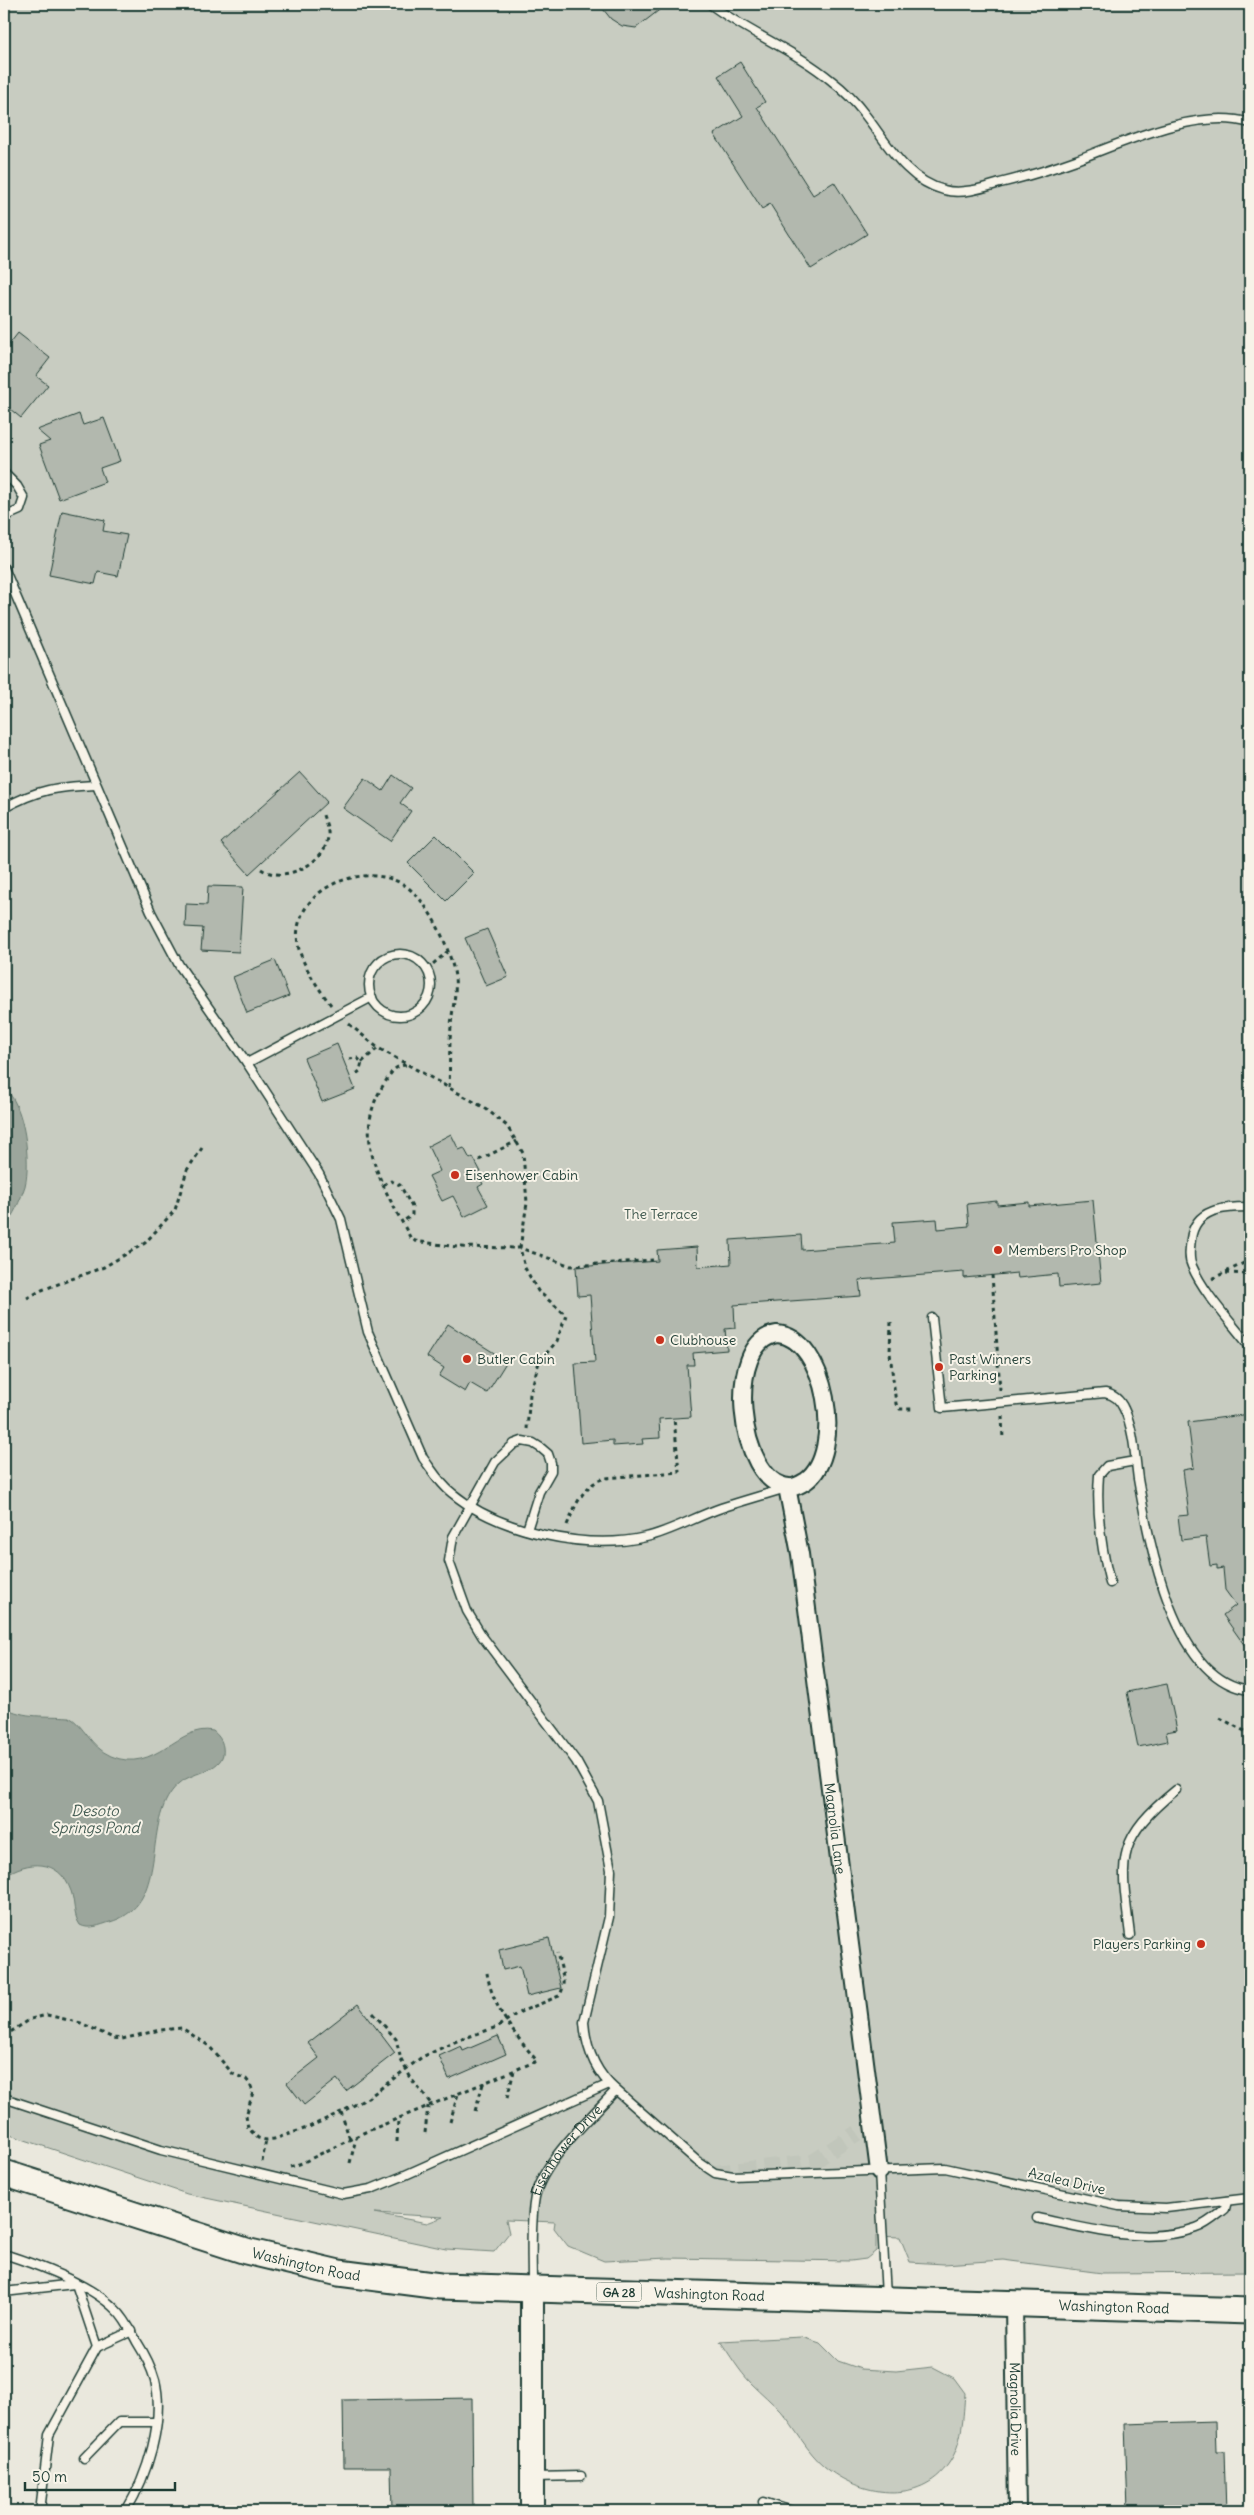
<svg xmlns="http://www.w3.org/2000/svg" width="1254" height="2515" font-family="Delius,sans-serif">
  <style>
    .green { fill: #c8ccc1; stroke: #74847a; fill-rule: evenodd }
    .water { fill: #9ca69c; stroke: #6a7c72 }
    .building { fill: #b2b8ae; stroke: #1f3d34 }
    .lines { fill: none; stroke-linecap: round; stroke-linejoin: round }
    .street-tunnel { stroke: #c1c6bb; stroke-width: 16; stroke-dasharray: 16 8; stroke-linecap: butt }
    .lane-casing { stroke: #1f3d34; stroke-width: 11 }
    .street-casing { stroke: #1f3d34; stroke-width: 20 }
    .secondary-casing { stroke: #1f3d34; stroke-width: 26 }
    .primary-casing { stroke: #1f3d34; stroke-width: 29 }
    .path { stroke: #1f3d34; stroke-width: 3; stroke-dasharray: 4 4; stroke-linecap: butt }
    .lane { stroke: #f7f3e8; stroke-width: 8 }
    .street { stroke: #f7f3e8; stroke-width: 16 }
    .secondary { stroke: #f7f3e8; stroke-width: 22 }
    .primary { stroke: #f7f3e8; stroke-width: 25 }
    .poi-dot { fill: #c8321e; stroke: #f7f3e8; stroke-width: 2 }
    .labels { text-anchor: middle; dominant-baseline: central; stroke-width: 4; stroke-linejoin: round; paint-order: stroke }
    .shield { fill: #f7f3e8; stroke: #60746a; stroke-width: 1 }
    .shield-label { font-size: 12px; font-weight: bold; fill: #1f3d34 }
    .poi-label { font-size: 14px; fill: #1f3d34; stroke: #f7f3e8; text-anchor: start }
    .park-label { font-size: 14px; fill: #415a50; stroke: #f7f3e8 }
    .street-label { font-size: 14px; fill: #1f3d34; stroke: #f7f3e8 }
    .water-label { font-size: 15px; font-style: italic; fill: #445c53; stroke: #f7f3e8 }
  </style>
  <rect width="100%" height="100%" fill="#eae8dd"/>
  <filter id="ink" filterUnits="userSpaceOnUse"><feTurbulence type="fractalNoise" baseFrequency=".02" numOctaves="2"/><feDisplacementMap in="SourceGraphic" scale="10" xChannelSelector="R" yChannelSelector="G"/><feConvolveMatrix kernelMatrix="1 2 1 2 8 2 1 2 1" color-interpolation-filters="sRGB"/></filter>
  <g filter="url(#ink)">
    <path class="green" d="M4 4H1250V2272L1102 2273 1003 2260 944 2264 910 2262 900 2237 876 2236V2251L866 2259 851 2261 668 2258 604 2261 568 2246 554 2228 555 2222 506 2220 509 2233 494 2252 446 2249 187 2194 4 2133ZM375 2213 443 2217 427 2223Z
      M802 2337 820 2343 838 2361 861 2369 896 2371 933 2367 954 2378 965 2393C963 2416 963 2443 949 2463 920 2506 859 2496 824 2466 807 2452 796 2429 781 2412 772 2402 761 2393 751 2383 739 2371 730 2355 720 2341Z"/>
    <path class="water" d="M4 1088C25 1104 31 1162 25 1186 20 1201 14 1215 4 1227Z
      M4 1707C25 1719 46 1715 69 1717 84 1725 90 1747 111 1756 155 1775 179 1723 213 1731 218 1735 222 1740 223 1747 227 1771 193 1771 180 1783 172 1789 166 1799 163 1808 148 1848 162 1907 110 1922 100 1925 89 1930 80 1925 73 1915 75 1902 71 1891 59 1858 28 1860 4 1876Z"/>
    <path class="building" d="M599 4H667L636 28 622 26 611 19Z
      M740 62 765 102 757 107 813 195 834 182 867 234 811 269 770 204 762 209 714 134 743 116 718 76Z
      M18 333 50 358 36 376 48 385 21 418 4 404V351Z
      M79 414 83 425 104 418 120 461 100 468 105 482 59 499 39 445 50 441 37 430Z
      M62 511 105 520 103 531 127 535 118 576 98 572 95 584 49 575Z
      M300 772 327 802 249 874 221 843Z
      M393 775 411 788 400 803 411 811 390 841 343 808 365 778 383 791Z
      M436 835 474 873 446 901 408 863Z
      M208 886 243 887 239 952 201 950 203 928 185 927 186 904 207 905Z
      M487 929 508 977 486 986 465 938Z
      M275 960 289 996 247 1013 233 977Z
      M337 1044 355 1089 322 1102 304 1058Z
      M451 1134 459 1150 464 1148 470 1159 473 1157 481 1172 477 1173 483 1184 478 1187 488 1205 464 1217 453 1196 442 1201 429 1176 440 1171 428 1146Z
      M1093 1200 1101 1283 1059 1287 1058 1274 1018 1278 1017 1273 964 1278V1272L859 1280 861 1296 734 1305 735 1328 725 1329 727 1350 693 1353 694 1365H687L691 1417 659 1419 660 1438 642 1439 643 1444 613 1446V1440L581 1443 575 1363 595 1362 590 1295 578 1296 576 1267 658 1261 657 1250 697 1247 698 1267 731 1264 730 1240 801 1235 802 1250 895 1243 893 1222 937 1219 938 1229 969 1226 967 1204 997 1201V1205L1029 1202V1206Z
      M448 1324 507 1361 487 1393 470 1383 465 1392 439 1376 444 1368 427 1357Z
      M1250 1414V1653L1223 1615 1236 1605 1225 1590 1223 1568 1217 1569V1565L1210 1566 1206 1537 1181 1540 1178 1516 1189 1515 1183 1470 1194 1468 1188 1422Z
      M1167 1684 1177 1730 1166 1732 1168 1741 1138 1747 1127 1692Z
      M549 1938 561 1988 527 1996 520 1966 503 1970 499 1950Z
      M358 2004 395 2053 346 2091 337 2079 304 2105 287 2083 319 2058 308 2043Z
      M498 2036 506 2054 449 2079 439 2056 461 2046 463 2051Z
      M472 2398 473 2511H392L391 2467H344L343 2400Z
      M1215 2421 1216 2452H1224L1226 2511H1201V2509L1128 2511 1125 2424Z"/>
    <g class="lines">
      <path class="street-tunnel" d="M715 2173 813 2162 857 2133"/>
      <g class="lane-casing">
        <g id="lane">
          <path d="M710 4C748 33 795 50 832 81 844 90 857 104 866 116 887 143 907 181 944 190 961 195 983 188 1000 183 1025 177 1051 169 1076 160 1124 142 1199 107 1250 123"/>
          <path d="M4 473 17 486 24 498 20 510 4 517"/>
          <path d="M4 568 151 912 179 965 247 1063 319 1174 341 1219 368 1332 423 1458C432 1470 440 1484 452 1493 499 1532 587 1551 646 1537 672 1531 695 1517 721 1508 742 1501 764 1495 786 1488"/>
          <path d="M4 808C38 789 57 787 95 785"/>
          <circle cx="400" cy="985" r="31"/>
          <path d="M247 1063 372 997"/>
          <path d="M1250 1207C1224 1207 1195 1208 1191 1239 1190 1248 1188 1258 1192 1266 1204 1294 1232 1323 1250 1347"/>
          <path d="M932 1318 942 1408 1105 1393C1115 1395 1120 1400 1124 1409 1134 1429 1135 1457 1138 1479 1149 1542 1173 1681 1250 1690"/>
          <path d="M527 1530 539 1492 551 1471V1463L548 1454 541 1448 533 1443 522 1441 514 1444 495 1462 453 1537 449 1561 467 1611 482 1636 576 1761 598 1801 611 1870 609 1917 584 2022C586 2048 596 2073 616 2090"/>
          <path d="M1110 1583C1101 1547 1096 1512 1099 1475L1107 1466 1135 1461"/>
          <path d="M1130 1935C1121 1861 1113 1841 1176 1790"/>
          <path d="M4 2098 161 2150 343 2194 371 2189 403 2176 609 2084"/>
          <path d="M879 2171 886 2296"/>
          <path d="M1037 2218C1087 2228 1145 2246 1196 2228 1206 2225 1216 2216 1225 2209L1227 2201"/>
          <path d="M4 2254C38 2265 91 2284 116 2310 125 2318 131 2331 137 2342 144 2353 151 2366 155 2380 165 2421 147 2476 126 2511"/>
          <path id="s1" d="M532 2285C532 2256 530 2225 535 2197 542 2162 592 2116 616 2090L697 2161 715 2173 733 2176 945 2168 1119 2206 1166 2208 1250 2198"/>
          <path d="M4 2292 74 2284"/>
          <path d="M97 2347 132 2331"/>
          <path d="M84 2458 119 2422H156"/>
          <path d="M533 2477 581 2476"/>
          <path d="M763 2502 792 2511"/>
          <path d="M40 2511 49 2435 97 2347 76 2284"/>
        </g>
      </g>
      <g class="street-casing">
        <g id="street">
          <path d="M777 1334C826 1337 846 1452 806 1481 801 1484 795 1488 789 1487 737 1483 724 1341 777 1334Z"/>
          <path id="s2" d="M787 1487 800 1554 879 2171"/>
          <path id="s3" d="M1014 2305 1017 2511"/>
        </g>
      </g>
      <g class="secondary-casing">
        <path id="secondary" d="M532 2290V2511"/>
      </g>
      <g class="primary-casing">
        <g id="primary">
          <path id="s4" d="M4 2173 246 2251 339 2273 440 2286 1250 2311"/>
        </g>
      </g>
      <path class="path" d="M261 869C283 884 325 864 328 837 329 829 325 822 323 815
        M427 969 447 952
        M331 1005C320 991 301 963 298 945 290 892 356 862 399 882 426 895 446 940 453 967 459 988 452 1006 451 1027 449 1047 450 1068 449 1088
        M349 1024 378 1048 485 1108 507 1126 523 1153 527 1203 520 1248 525 1268 538 1291 566 1315 557 1341 539 1362 530 1394 527 1429
        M349 1059 357 1058 362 1062 360 1071 356 1074
        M362 1062 378 1048
        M406 1065C394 1065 390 1075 384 1084 349 1138 384 1187 410 1237L415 1241 457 1247 520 1248 571 1266 653 1260
        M479 1160 517 1141
        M383 1185 391 1181 400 1185 412 1207V1215L402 1222
        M1226 1273 1250 1274
        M992 1275 1000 1390
        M1212 1279 1250 1260
        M27 1298 42 1290 104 1267 145 1243 175 1210 187 1170 202 1148
        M891 1322 890 1353 896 1404 900 1409H915
        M1002 1416 1003 1440
        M4 1484 6 1488
        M567 1525C576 1504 583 1485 605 1478L679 1472 674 1418
        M1220 1718 1250 1734
        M373 2013 396 2039 401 2060 412 2080 432 2105
        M4 2036 31 2019 47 2015 81 2023 113 2038 122 2039 160 2030 182 2028 209 2046 233 2074 246 2079 250 2084 253 2092 246 2116 248 2128 258 2138 266 2140 274 2139 307 2128 341 2112 368 2098 422 2057 459 2040 497 2027 518 2013 559 1996C568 1984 560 1966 557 1953
        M507 2098 514 2071
        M475 2111 483 2084
        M341 2112 350 2140
        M450 2122 458 2094
        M425 2133 428 2106
        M397 2142 398 2119
        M262 2162 266 2140
        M350 2163 356 2138
        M290 2167 302 2163 363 2133 537 2061C514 2033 493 2009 487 1973"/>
      <use href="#lane" class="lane"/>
      <use href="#street" class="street"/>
      <use href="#secondary" class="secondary"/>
      <use href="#primary" class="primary"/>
    </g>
  </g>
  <g class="poi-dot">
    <circle cx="455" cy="1175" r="5"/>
    <circle cx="998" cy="1250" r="5"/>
    <circle cx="660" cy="1340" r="5"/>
    <circle cx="467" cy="1359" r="5"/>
    <circle cx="939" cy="1367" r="5"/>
    <circle cx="1201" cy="1944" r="5"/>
  </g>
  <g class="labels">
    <rect class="shield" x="596.5" y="2282.5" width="45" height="19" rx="4"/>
    <g class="shield-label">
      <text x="619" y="2292">GA 28</text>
    </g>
    <g class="poi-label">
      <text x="465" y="1175">Eisenhower Cabin</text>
      <text x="1008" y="1250">Members Pro Shop</text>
      <text x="670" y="1340">Clubhouse</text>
      <text x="477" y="1359">Butler Cabin</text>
      <text x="949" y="1359">Past Winners<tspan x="949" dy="16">Parking</tspan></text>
      <text x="1191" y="1944" text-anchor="end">Players Parking</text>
    </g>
    <g class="park-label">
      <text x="661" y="1214">The Terrace</text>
    </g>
    <g class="street-label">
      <text stroke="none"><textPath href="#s2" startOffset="345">Magnolia Lane</textPath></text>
      <text stroke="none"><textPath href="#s1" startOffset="145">Eisenhower Drive</textPath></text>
      <text transform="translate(1067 2181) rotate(13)">Azalea Drive</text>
      <text stroke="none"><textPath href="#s4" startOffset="316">Washington Road</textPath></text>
      <text stroke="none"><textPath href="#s4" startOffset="721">Washington Road</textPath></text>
      <text stroke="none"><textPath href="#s4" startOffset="1126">Washington Road</textPath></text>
      <text stroke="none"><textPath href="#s3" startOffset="104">Magnolia Drive</textPath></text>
    </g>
    <g class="water-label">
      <text x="95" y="1810">Desoto<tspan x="95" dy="17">Springs Pond</tspan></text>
    </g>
  </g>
  <rect width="1254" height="2515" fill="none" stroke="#f7f3e8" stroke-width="20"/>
  <rect x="10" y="10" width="1234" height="2495" fill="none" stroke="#1f3d34" stroke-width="2" filter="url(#ink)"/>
  <path d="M25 2482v8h150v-8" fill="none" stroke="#1f3d34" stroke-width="2.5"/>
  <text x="32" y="2482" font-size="15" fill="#1f3d34" stroke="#f7f3e8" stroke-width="4" paint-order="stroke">50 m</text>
</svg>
